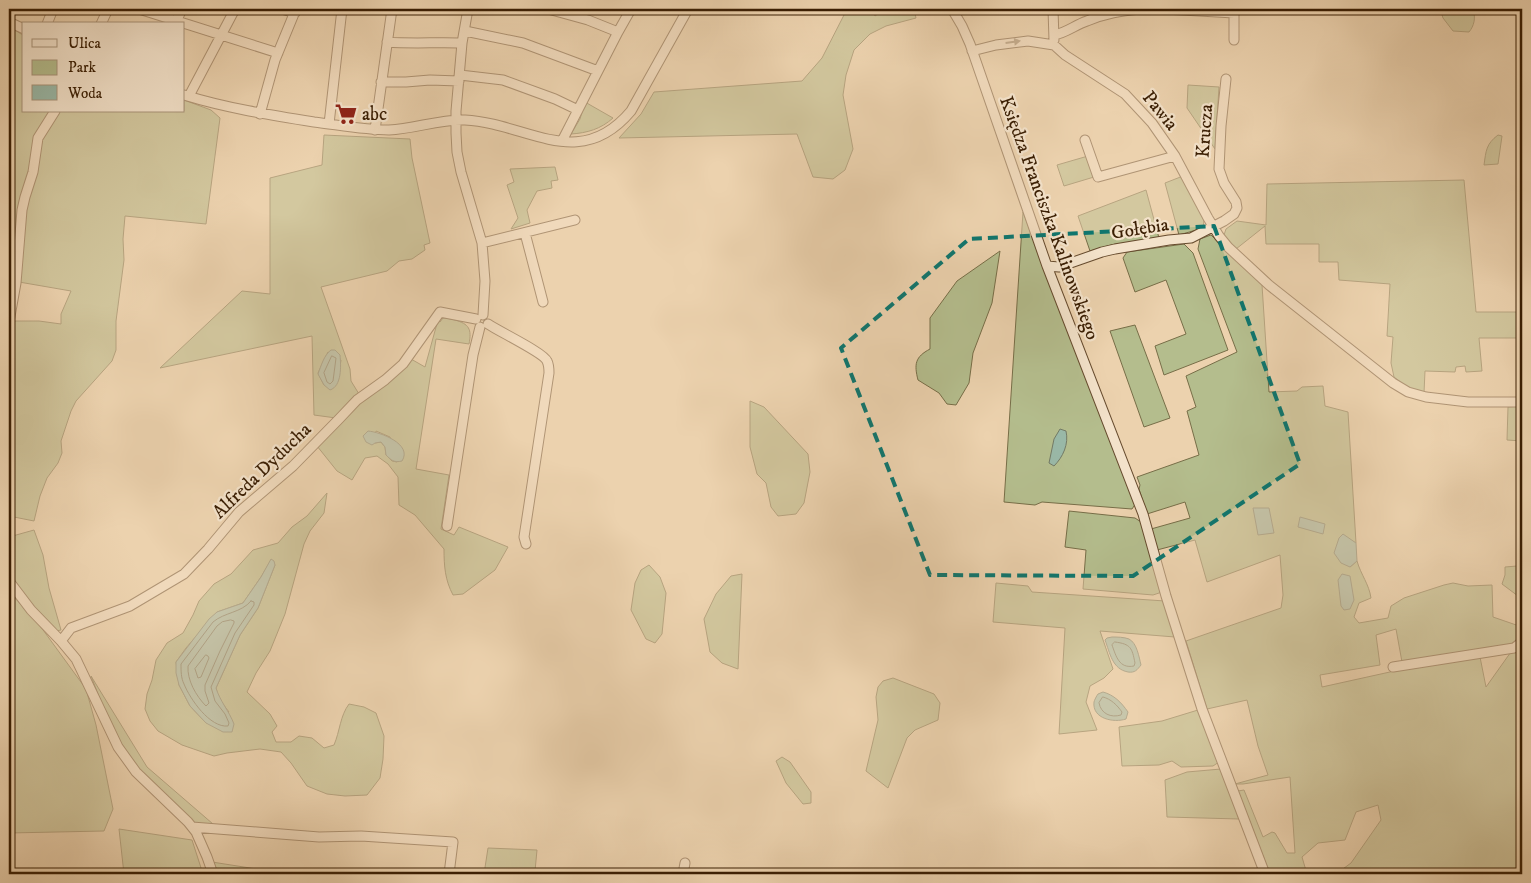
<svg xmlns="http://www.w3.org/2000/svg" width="1531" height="883" font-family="'IM FELL DW Pica',serif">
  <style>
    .green { fill: #b4bd8d; stroke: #776e48; fill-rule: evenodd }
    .water { fill: #99b8a7; stroke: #737a65 }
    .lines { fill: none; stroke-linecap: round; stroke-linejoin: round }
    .shore { stroke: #6a6b55; stroke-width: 1 }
    .minor-casing { stroke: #664b2e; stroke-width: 11 }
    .minor { stroke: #f3e2ca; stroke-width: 9 }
    .oneway { fill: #968066 }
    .marked { fill: none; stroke: #0f766e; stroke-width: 4; stroke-dasharray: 10 6; stroke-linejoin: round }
    .labels { text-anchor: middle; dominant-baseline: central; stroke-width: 4.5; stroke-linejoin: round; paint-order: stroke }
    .street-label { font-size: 19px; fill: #3a1e03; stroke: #f3e2ca }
    .poi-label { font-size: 19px; fill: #3a1e03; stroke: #f3e2ca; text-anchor: start }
  </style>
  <rect width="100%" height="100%" fill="#ecd2ae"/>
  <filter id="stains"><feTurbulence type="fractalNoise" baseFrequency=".004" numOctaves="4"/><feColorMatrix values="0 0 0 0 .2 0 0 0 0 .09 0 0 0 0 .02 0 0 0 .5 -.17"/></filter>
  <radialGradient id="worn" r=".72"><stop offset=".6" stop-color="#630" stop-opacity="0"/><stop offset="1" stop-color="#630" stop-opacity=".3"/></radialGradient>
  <path class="green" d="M845 9H871L875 16 885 9H914L916 18 886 26 870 34 854 50 846 75 843 95 853 149 845 170 833 179 813 177 797 134 619 138 641 114 654 92 802 81 822 58 844 15Z
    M1473 10C1476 18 1474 26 1469 32L1453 31 1443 18 1441 12Z
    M9 26 24 36V111H51L36 137 9 303Z
    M1188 85 1219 87 1215 149 1187 108Z
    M184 100 211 110 220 118 206 224 125 216 123 239 124 260 116 321V350L112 361 76 401 71 411 61 441 62 453 58 463 47 478 40 496 34 521 9 516 10 328 15 321H39L61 324V314L71 291 19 282 25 202 40 139 58 111H184Z
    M585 102 613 118C601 129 587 133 571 134L580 119Z
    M324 135 410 139 412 158 430 243 424 245 425 250 412 259 399 261 387 271 321 287 350 369 351 381 359 394 336 418 314 415 312 336 160 368 242 291 270 294V178L322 165ZM328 352 341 360 340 367 324 385 318 373Z
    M1498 135 1502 136 1498 164 1484 165C1486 151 1486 144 1498 135Z
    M1088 156 1094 177 1064 186 1057 165Z
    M555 167 558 180 551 181 552 188 537 191 527 210 530 223 511 229 518 218 507 185 514 182 510 169Z
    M1183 176 1204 220 1203 228 1179 235 1165 183Z
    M1464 180 1476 312H1522V338H1479L1482 371 1466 372 1465 366 1456 367 1455 372 1425 371 1424 393 1411 390 1394 377 1391 363 1393 337 1387 336 1390 284 1339 280 1338 262H1319V244H1266L1265 226 1236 249 1224 235 1226 229 1237 221 1266 225 1267 184Z
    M1146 190 1159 238 1111 245 1090 251 1078 216Z
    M1023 212 1110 440 1136 503 1132 509 1042 502 1035 505 1004 502Z
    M1211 235 1262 285 1269 392 1297 391 1302 387 1323 386 1325 406 1348 412 1356 543 1348 539 1350 567 1357 561C1361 575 1369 584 1371 598L1359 603 1354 617 1359 623 1388 618 1391 606 1404 598 1444 585 1453 583 1468 586 1492 585 1493 617 1522 627V874H1336L1351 863 1381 820 1378 805 1356 812 1345 840 1318 843 1302 857 1307 874H1270L1238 791 1244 790 1263 837 1272 832 1275 833 1287 853H1295L1290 777 1243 784H1235L1268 775 1258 746 1247 700 1207 709 1186 641 1281 608 1283 595 1280 555 1207 582 1195 540 1157 550 1151 529 1190 518 1185 502 1147 514 1139 489 1140 485 1137 477 1199 455 1187 411 1196 407 1186 376 1237 352 1198 249 1200 239ZM1396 629 1402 662 1513 644 1518 642 1486 687 1480 657 1408 668 1322 687 1320 675 1380 665 1376 635Z
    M1184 244 1193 253 1228 350 1164 375 1155 346 1186 334 1166 280 1135 292 1123 258 1127 252Z
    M1000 251 992 303 973 353 969 383 956 405 947 404 939 393 918 380C914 364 915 357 930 349V318L957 281Z
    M443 318C448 318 450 319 455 320 469 324 472 329 469 344L436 339 416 469 449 475 441 529 454 535 459 527 508 547 495 570 463 594 453 595C445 580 444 566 444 549L415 515 399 505 398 477 388 464 377 456 365 458 352 480 337 471 317 446 342 423 352 408 411 359 425 367 438 320 440 322ZM376 431 390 437 397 462 392 461 386 455 385 447 381 442 375 443Z
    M1135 325 1170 418 1144 427 1110 331Z
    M750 401 764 407 808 454 810 472 804 503 796 514 778 516 771 507 766 483 757 474 750 447Z
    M1522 406V441L1507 440 1508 407Z
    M327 493 324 513 310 531 304 544 285 614 270 651 256 673 247 692 270 714 277 726 272 732 276 742H291L299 736 312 738 324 748 334 745C340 731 340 716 349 704L364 707 376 713 384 736 383 759 380 778 367 795 345 796 327 794 307 786 291 763 281 752 260 749 227 753 214 756 182 745 158 731 150 721 145 709 147 694 152 680 156 660 167 643 183 633 193 615 199 601 214 584 231 574 253 550 278 543 292 527 307 516ZM271 560 275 565 258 608 240 635 216 688 219 699 229 712 206 723 190 706 179 685 176 662 186 648 217 612 243 603 261 577Z
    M1069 511 1135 518 1141 522 1162 592 1153 595 1083 589 1086 550 1065 547Z
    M34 530 43 555 49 588 61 630 56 631 19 590 9 575V537Z
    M649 565 660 577 666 593 662 634 655 643 646 639 631 610 635 583 641 570Z
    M1517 566 1519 577H1522V599L1502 584 1505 575V567Z
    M742 574 738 669 722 663 710 652 704 619 716 594 731 576Z
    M996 583 1028 586 1032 592 1165 601 1175 637 1100 631 1113 669 1104 678 1090 686 1086 702 1097 730 1059 734 1065 628 993 622Z
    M9 588 14 597 38 623 86 689 96 725 113 809 104 831 9 833Z
    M91 676 147 767 213 824 192 823 132 762 115 738Z
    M893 678 934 694 940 703 938 720 915 730 907 738 888 788 866 771 878 720 876 697 878 687 883 681Z
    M1198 710 1219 762 1213 766 1181 767 1172 761 1159 765 1122 766 1119 727 1162 721Z
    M782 757 790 762 811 792V803L803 804 786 783 776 761Z
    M1221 769 1239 819 1167 817 1165 780 1187 772Z
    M119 829 192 840 203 874H124Z
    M488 848 537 850 535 871 546 873V874H484Z
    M212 862 269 871 268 874H216Z"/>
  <path class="water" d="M331 350H335L340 355C341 366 342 386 330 390L324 385 318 374C321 366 324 355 331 350Z
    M1060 429 1066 431C1069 444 1063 457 1054 466L1049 463 1054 439Z
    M368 431C380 432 413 444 402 461 394 463 391 460 386 455L385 447 381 442 375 443 372 445 366 442 363 436Z
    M1253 508H1269L1274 533 1258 535Z
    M1300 517 1325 524 1323 534 1298 527Z
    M1343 534 1356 543 1357 561 1350 567 1341 563 1334 553 1339 538Z
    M271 559 274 561 275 565 258 608 240 635 216 688C220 701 229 711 234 724L232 732H223L206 723 190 706 179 685 176 673V662L209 619 217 612 243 603 261 577Z
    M1342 574 1350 576 1354 600 1350 609 1344 610 1341 606 1338 580Z
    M1112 637C1117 637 1124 637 1129 639 1137 643 1139 657 1141 665 1137 670 1135 673 1128 672 1112 669 1110 653 1105 640L1107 638Z
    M1103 692C1114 695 1121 702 1128 712L1126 719C1114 723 1092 719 1094 702 1094 701 1097 695 1098 694Z"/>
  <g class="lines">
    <path class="shore" d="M332 356 336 358 333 381 330 384 327 382 324 373Z
      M251 601 254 602V605L235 633 211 687 215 701 225 714 229 723 228 726C210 728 190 699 184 684 181 678 181 671 181 664L213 622C225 612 241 613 251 601Z
      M231 620 234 621V623L220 651 205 685V691L209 703 206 706C196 696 187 680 188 666L217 626 222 622Z
      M1115 642C1131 644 1132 648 1135 663L1134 666C1119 669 1116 656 1112 645Z
      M206 655 208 656 209 658 201 677 198 678 195 669Z
      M1103 697C1111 699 1117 705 1122 712L1121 715C1111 718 1101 714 1099 703Z"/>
    <g class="minor-casing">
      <path id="minor" d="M139 9 278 53
        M282 9 295 13
        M468 9 462 43 456 111V133L457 152 461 172 482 243 485 281 483 315
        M548 9 588 20 618 32
        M952 9 962 26 970 44 1047 266 1143 514 1166 596 1202 709 1265 874
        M1053 9 1054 40
        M1165 9 1234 13V40
        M9 22 24 29
        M47 24 53 9
        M101 24 108 9
        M175 24 182 9
        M465 31 523 43 598 71
        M1054 35C1066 33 1075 25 1087 21 1106 13 1120 11 1141 9
        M387 42C412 44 437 42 462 43
        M972 51 996 45 1028 41 1054 45 1065 55 1125 94 1152 123 1175 156 1208 218 1219 236 1228 247 1269 285 1393 383 1408 392 1426 397 1468 402H1522
        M460 75 503 80 555 99 578 110
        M381 82H406L430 80 459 81
        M184 95C226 108 270 115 314 122 339 125 364 130 389 130 415 129 439 119 465 120 527 123 579 173 631 111L688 9
        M189 96 235 9
        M260 114 275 60 296 9
        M329 124 342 9
        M375 130 392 9
        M1085 140 1098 177 1175 156
        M562 141 618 32 631 9
        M525 233 543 302
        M482 243 575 220
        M1047 266 1059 267 1102 252 1115 249 1169 240 1191 238 1224 221 1234 214 1237 208 1236 202 1224 183 1219 169 1221 126 1226 79
        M9 322 16 283 22 210 25 197 33 172 38 138 55 111
        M488 324C498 331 544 353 547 361 549 365 549 370 549 373L524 537 526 544
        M447 526 473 355 480 327
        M9 581 31 610 61 641 76 659 118 747 136 772 188 822 196 832 207 857 213 874
        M61 641 71 628 130 606 184 574 208 549 239 512 293 466 339 419 357 400 385 380 403 364 440 312 476 319
        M1393 667 1514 648 1522 642
        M192 827 319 837 361 836 453 842 449 874
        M683 874 685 863"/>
    </g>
    <use href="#minor" class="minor"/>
  </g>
  <defs><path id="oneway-solid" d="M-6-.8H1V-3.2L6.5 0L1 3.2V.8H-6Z" transform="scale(1.25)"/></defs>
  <use class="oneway" href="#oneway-solid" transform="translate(1013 42) rotate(-8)"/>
  <path d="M0 0H1531V883H0ZM1214 226 1300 464 1133 576 930 575 841 348 969 239Z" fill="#ecd2ae" fill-opacity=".55" fill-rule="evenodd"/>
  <path class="marked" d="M1214 226 1300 464 1133 576 930 575 841 348 969 239Z"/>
  <defs>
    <g id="supermarket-bare" transform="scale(1.725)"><path d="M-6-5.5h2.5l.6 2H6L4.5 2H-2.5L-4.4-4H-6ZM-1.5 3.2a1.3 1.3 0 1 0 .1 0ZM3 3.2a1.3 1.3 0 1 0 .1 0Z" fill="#8f2418" stroke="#f3e2ca" stroke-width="2.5" paint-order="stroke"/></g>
  </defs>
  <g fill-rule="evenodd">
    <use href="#supermarket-bare" x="346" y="114"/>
  </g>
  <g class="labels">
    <g class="street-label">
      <text transform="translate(1160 111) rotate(51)">Pawia</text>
      <text transform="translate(1205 131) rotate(-86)">Krucza</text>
      <text transform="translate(1049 218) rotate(70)">Księdza Franciszka Kalinowskiego</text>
      <text transform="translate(1140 229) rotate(-9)">Gołębia</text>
      <text transform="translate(262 471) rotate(-44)">Alfreda Dyducha</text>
    </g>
    <g class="poi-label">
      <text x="362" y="114">abc</text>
    </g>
  </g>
  <rect width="1531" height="883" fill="none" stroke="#ecd2ae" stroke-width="30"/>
  <rect x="10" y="10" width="1511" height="863" fill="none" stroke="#3a1e03" stroke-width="2.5"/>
  <rect x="15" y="15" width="1501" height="853" fill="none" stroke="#3a1e03"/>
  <rect x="22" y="22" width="162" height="90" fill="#f3e2ca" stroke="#a9947a"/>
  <rect x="32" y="39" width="25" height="8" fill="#f3e2ca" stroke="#a9947a"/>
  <text x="68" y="48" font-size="15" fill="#3a1e03">Ulica</text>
  <rect x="32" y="60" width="25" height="15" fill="#b4bd8d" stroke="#a9947a"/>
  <text x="68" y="72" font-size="15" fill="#3a1e03">Park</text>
  <rect x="32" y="85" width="25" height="15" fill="#99b8a7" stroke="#a9947a"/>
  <text x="68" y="98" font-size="15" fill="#3a1e03">Woda</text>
  <rect width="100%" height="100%" filter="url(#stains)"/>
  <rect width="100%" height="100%" fill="url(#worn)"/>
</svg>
